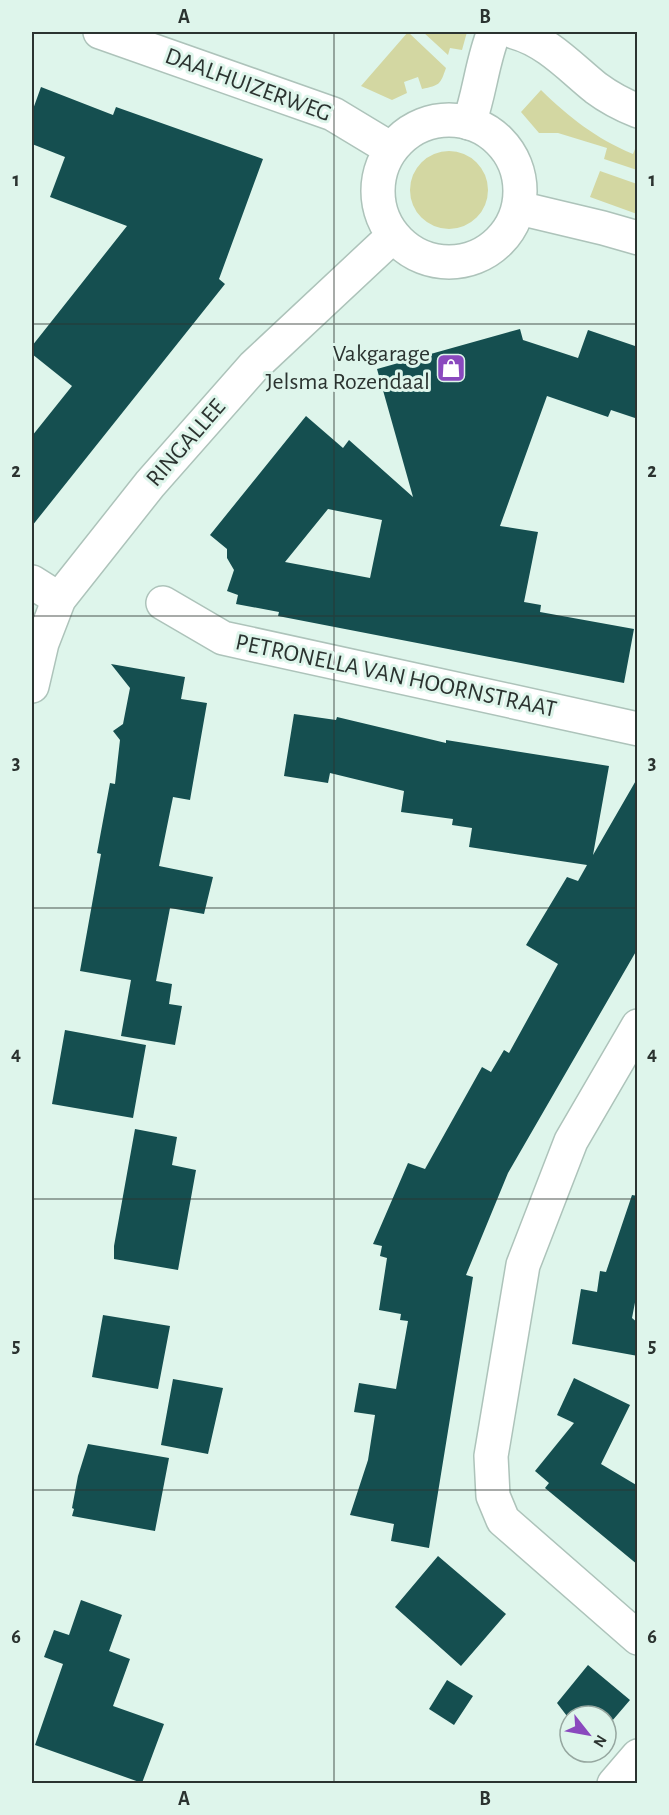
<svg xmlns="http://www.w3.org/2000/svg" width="669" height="1815" font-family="'Alegreya Sans',sans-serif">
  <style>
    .green { fill: #d3d7a2 }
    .building { fill: #154f50; fill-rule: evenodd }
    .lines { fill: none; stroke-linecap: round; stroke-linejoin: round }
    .minor-casing { stroke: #adc3ba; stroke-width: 36 }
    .secondary-casing { stroke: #adc3ba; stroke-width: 36 }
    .minor { stroke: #fff; stroke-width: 33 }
    .secondary { stroke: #fff; stroke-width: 33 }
    .grid { fill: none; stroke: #2b3330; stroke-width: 1.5; stroke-opacity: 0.55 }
    .labels { text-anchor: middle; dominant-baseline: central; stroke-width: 6; stroke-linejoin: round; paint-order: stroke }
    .street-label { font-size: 24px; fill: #2b3330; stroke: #def5eb }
    .poi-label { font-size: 24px; fill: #2b3330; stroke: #def5eb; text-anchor: end }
    .neatline { fill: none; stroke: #2b3330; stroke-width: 2 }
    .grid-label { font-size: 20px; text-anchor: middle; font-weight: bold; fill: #2b3330 }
  </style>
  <rect width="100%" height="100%" fill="#def5eb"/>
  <path class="green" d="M408 32 446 68C440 85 440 85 422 89L418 77 404 82 407 93 392 100 361 86Z
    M423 32H467L462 50 450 48 448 55Z
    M541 90C570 118 595 138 633 154L637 144V170L604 159 607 148 558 133H539L521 112Z
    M410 190a39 39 0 1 1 78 0a39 39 0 1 1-78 0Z
    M600 171 637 184V214L590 197Z"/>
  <path class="building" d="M41 87 113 115 116 107 263 159 219 279 225 284 32 526V436L72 386 32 354V346L127 226 50 197 65 157 32 144V112Z
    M520 329 523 340 578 358 588 330 638 347V419L611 410 608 417 547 396 500 526 538 532 524 602 541 605 540 612 634 629 624 683 278 616 279 612 236 604 238 595 227 591 234 570 227 558V549L210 535 306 416 343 448 349 440 413 497 377 369ZM328 509 382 520 370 578 285 562Z
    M111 664 185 677 181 699 207 703 190 800 173 797 159 866 213 877 204 914 170 908 156 981 172 984 169 1004 182 1006 175 1045 121 1036 131 980 80 971 101 854 97 853 110 783 115 784 120 740 113 731 123 724 130 688Z
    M294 714 336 720 337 717 446 743V740L609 766 593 855 638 777V948L508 1173 466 1275 473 1277 429 1548 391 1541 394 1524 350 1515 368 1460 375 1415 354 1412 359 1383 396 1389 408 1321 400 1320 401 1314 379 1310 387 1258 380 1256 382 1246 373 1244 408 1163 425 1169 482 1067 491 1072 504 1050 509 1053 558 964 526 945 567 877 578 881 587 865 469 847 472 828 452 825 453 819 401 812 404 791 330 773 328 783 284 776Z
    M65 1030 146 1045 133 1118 52 1104Z
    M135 1129 177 1137 172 1165 196 1170 178 1270 114 1259V1246Z
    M632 1195 638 1196V1287L632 1318 638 1323V1356L572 1344 581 1289 597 1292 600 1271 606 1272Z
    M103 1315 170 1326 158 1389 92 1377Z
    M574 1378 630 1405 601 1464 638 1486V1565L545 1488 549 1483 535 1471 574 1423 557 1415Z
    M173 1379 223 1388 208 1454 161 1445Z
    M88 1444 169 1458 155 1531 72 1516 74 1509 72 1508 78 1476Z
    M438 1556 506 1614 461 1666 395 1607Z
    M81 1600 122 1615 109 1651 130 1659 113 1706 164 1724 142 1783 35 1745 63 1664 44 1657 54 1630 69 1635Z
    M588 1665 630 1700 606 1728V1716H570V1720L557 1703Z
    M447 1680 473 1696 454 1725 429 1709Z"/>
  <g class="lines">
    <g class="minor-casing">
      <path id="minor" d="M514 32C547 41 570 67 596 88 608 97 623 105 638 111
        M469 123C480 93 482 61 494 32
        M32 582 59 599
        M163 603 223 638 638 729
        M638 1026 571 1141 523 1265 491 1456 493 1496 503 1520 638 1638
        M614 1784 638 1756"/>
    </g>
    <g class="secondary-casing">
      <path id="secondary" d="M100 32 333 114 391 149
        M378 191a71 71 0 1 1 142 0a71 71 0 1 1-142 0Z
        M519 208 603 228 638 238
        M32 686 42 643 59 599 150 484 254 366 393 236"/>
    </g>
    <use href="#minor" class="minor"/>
    <use href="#secondary" class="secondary"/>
  </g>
  <path class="grid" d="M334 32V1784M32 324H638M32 616H638M32 908H638M32 1199H638M32 1490H638"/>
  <defs>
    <g id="shop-square" transform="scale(1.5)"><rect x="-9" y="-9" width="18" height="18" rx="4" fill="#8a49be" stroke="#def5eb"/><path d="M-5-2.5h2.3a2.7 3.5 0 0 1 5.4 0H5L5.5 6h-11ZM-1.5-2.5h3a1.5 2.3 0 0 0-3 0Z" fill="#fff"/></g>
  </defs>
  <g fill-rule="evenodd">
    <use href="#shop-square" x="451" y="368"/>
  </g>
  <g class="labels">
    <g class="street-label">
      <text transform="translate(248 85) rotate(20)">DAALHUIZERWEG</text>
      <text transform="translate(186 443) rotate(-49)">RINGALLEE</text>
      <text transform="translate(396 676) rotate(12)">PETRONELLA VAN HOORNSTRAAT</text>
    </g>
    <g class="poi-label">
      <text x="430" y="354">Vakgarage<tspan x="430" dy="28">Jelsma Rozendaal</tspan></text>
    </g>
  </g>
  <rect width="669" height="1815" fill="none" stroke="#def5eb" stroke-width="66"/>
  <g transform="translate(588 1734) rotate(121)"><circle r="28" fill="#def5eb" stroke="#96a7a0" stroke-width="1.5"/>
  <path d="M0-4.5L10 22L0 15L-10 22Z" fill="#8a49be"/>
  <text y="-9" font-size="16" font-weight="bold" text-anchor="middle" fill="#2b3330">N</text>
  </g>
  <rect x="33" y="33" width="603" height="1749" class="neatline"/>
  <g class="grid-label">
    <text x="184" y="23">A</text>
    <text x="485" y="23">B</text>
    <text x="16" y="186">1</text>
    <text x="652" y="186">1</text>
    <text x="16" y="477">2</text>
    <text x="652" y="477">2</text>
    <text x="16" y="769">3</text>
    <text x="652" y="769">3</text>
    <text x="16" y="1060">4</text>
    <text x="652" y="1060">4</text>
    <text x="16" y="1352">5</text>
    <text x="652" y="1352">5</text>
    <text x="16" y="1643">6</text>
    <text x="652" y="1643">6</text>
    <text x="184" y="1805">A</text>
    <text x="485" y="1805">B</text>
  </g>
</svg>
